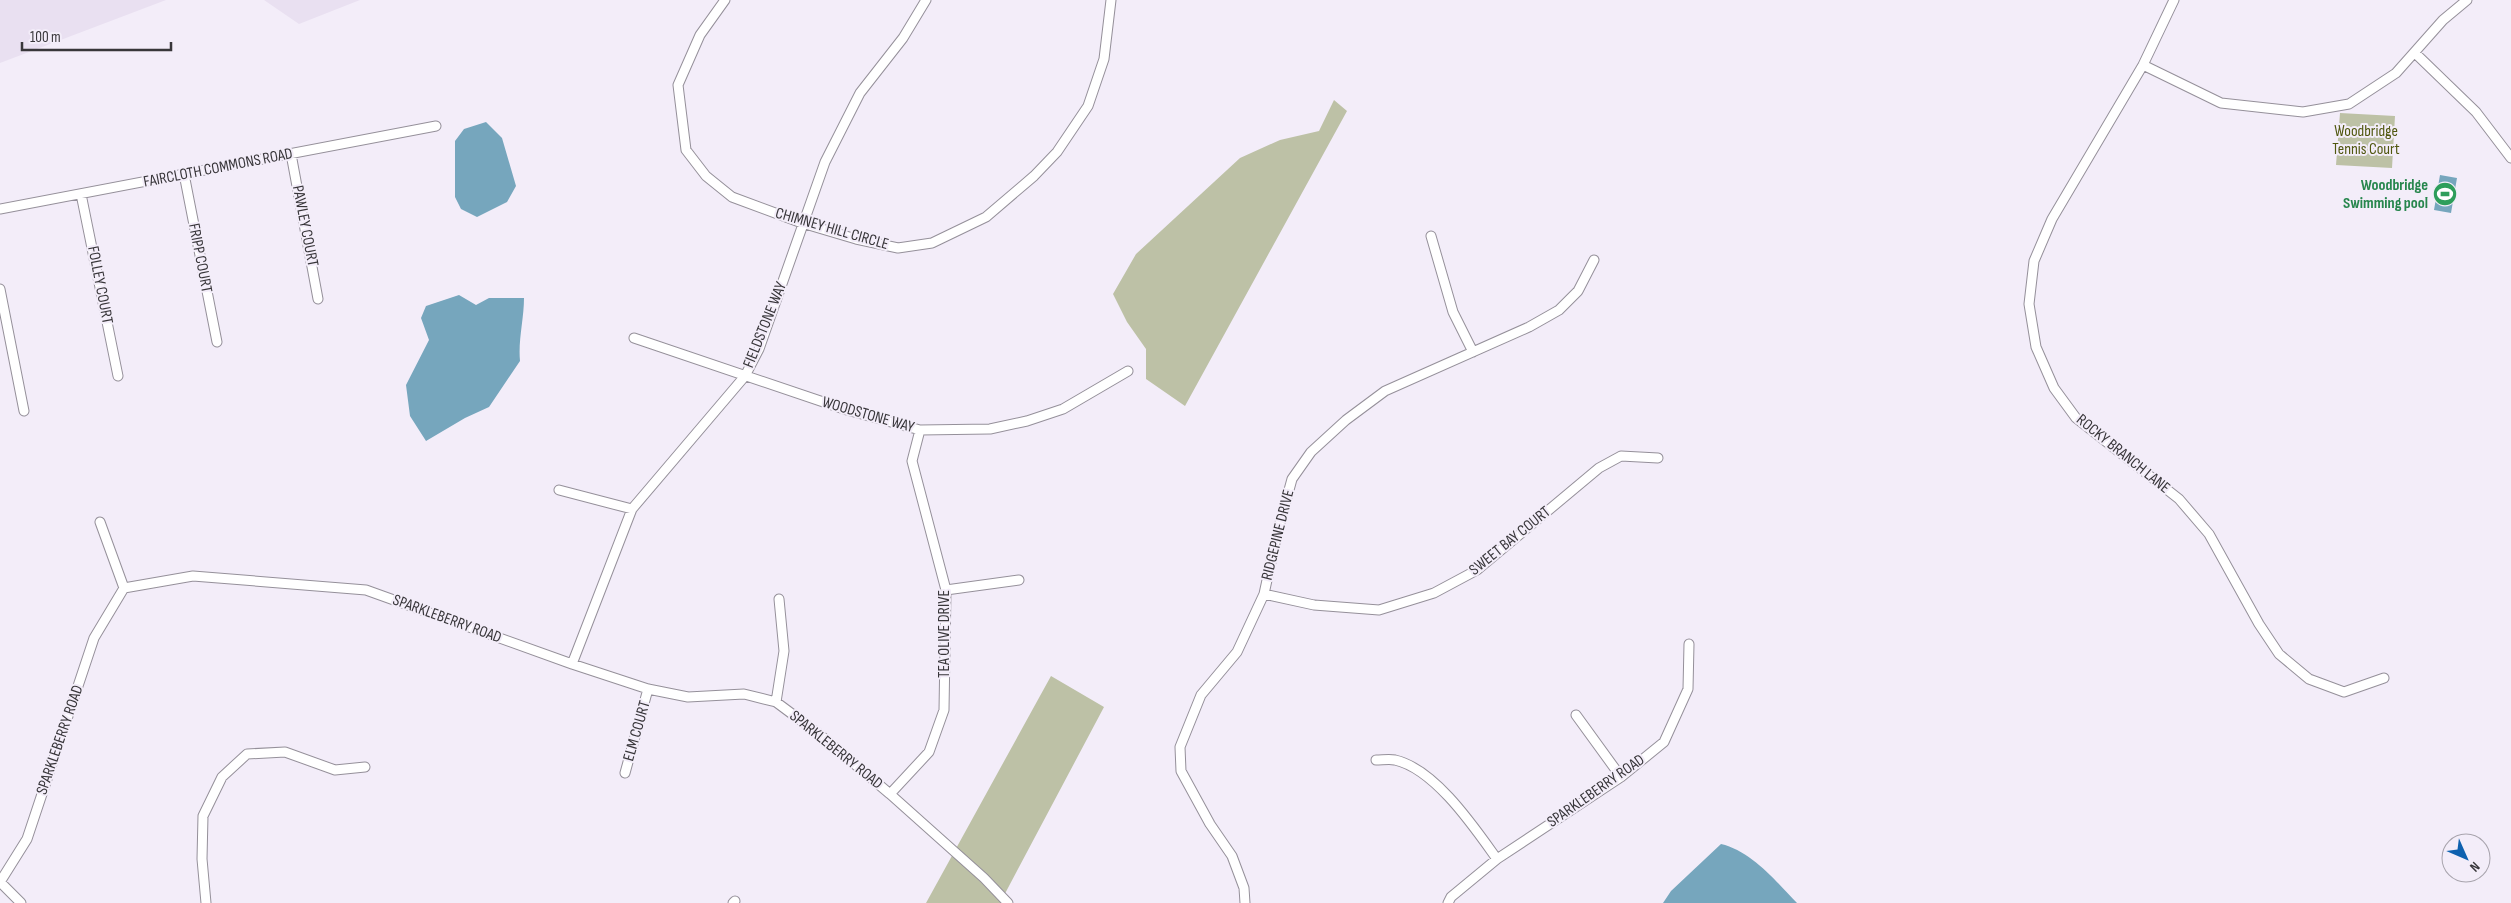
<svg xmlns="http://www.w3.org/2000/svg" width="2511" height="903" font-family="'Sofia Sans Condensed',sans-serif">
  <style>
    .built { fill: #e9e0f1 }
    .green { fill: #bdc1a6 }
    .water { fill: #76a6bd }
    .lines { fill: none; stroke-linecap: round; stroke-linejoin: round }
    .street-casing { stroke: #95909a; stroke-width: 11 }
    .street { stroke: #fff; stroke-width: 9 }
    .labels { text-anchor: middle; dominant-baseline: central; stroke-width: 4; stroke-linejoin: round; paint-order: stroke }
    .park-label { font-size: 16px; fill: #50570f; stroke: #f3edf9 }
    .street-label { font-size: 16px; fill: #38363a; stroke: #f3edf9 }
    .leisure-label { font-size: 16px; font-weight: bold; fill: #27864d; stroke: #f3edf9; text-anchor: end }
  </style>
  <rect width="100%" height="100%" fill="#f3edf9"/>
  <path class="built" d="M0 0H166L0 63Z
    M264 0H360L299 24Z"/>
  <path class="green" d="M1334 100 1347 111 1185 406 1146 379V349L1127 322 1113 294 1136 254 1240 158 1280 140 1319 131Z
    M2340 113 2395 116 2392 168 2336 165Z
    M1051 676 1104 707 1000 903H926Z"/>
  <path class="water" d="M486 122 502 138 516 186 507 202 477 217 461 209 455 197V141L464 129Z
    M2440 175 2457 178 2451 213 2434 210Z
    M459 295 476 305 489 298H524C524 319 518 340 520 361L489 407 465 418 426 441 410 416 406 385 429 340 421 318 426 306Z
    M1721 844C1751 851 1776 881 1797 903H1663L1671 891Z"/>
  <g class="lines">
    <g class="street-casing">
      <path id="street" d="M725 0 700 35 678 85 686 150 706 176 732 197 802 223 856 239 898 248 932 243 986 217 1034 176 1057 152 1088 106 1104 59 1111 0
        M2174 0 2143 65 2052 219 2034 261 2029 304 2036 347 2054 388 2076 418 2179 499 2209 534 2259 624 2279 654 2309 679 2344 692 2384 678
        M2415 53 2476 112 2511 158
        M2143 65 2221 103 2303 112 2349 104 2396 73 2443 20 2467 0
        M291 154 318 299
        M184 174 217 342
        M81 194 118 376
        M0 209 436 126
        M1431 236 1453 312 1473 352
        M0 289 24 411
        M634 338 847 410 920 430 990 429 1027 421 1063 409 1128 371
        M559 490 632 509
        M100 522 124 588
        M124 588 193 576 366 590 572 664 648 689 688 697 744 694 776 702 819 734 890 794 984 878 1008 903
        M946 590 1019 580
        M1264 594 1314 605 1379 610 1434 593 1477 570 1599 468 1621 456 1658 458
        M572 664 632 509 745 376 759 349 825 162 860 93 903 38 926 0
        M776 702 784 651 779 599
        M1576 715 1621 777
        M1376 760C1382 760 1390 759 1395 760 1435 769 1474 827 1497 859
        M625 773 648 689
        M890 794 929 752 944 710 946 590 912 461 920 430
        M0 882 27 839 94 638 124 588
        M0 882 21 903
        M206 903 202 859 203 816 222 777 247 754 285 752 335 770 365 767
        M733 903 735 901
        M1245 903 1244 888 1232 856 1210 824 1181 771 1180 747 1201 695 1237 652 1264 594 1277 534 1292 479 1311 452 1346 420 1385 391 1529 327 1559 310 1578 291 1594 260
        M1448 903 1451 897 1497 859 1621 777 1664 742 1688 689 1689 644"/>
    </g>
    <use href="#street" class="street"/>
  </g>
  <defs>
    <g id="stadium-disc" transform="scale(1.25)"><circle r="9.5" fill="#2e9e5b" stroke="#f3edf9"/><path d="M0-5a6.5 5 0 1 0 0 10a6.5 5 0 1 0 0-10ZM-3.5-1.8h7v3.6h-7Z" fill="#fff"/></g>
  </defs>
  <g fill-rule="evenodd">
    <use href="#stadium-disc" x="2445" y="194"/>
  </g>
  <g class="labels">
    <g class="park-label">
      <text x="2366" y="131">Woodbridge<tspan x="2366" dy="18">Tennis Court</tspan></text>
    </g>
    <g class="street-label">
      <text transform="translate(218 168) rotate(-11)">FAIRCLOTH COMMONS ROAD</text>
      <text transform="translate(305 226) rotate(79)">PAWLEY COURT</text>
      <text transform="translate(832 229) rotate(16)">CHIMNEY HILL CIRCLE</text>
      <text transform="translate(200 258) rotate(79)">FRIPP COURT</text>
      <text transform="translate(100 285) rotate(79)">FOLLEY COURT</text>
      <text transform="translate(765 325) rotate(-68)">FIELDSTONE WAY</text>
      <text transform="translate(868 415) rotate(16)">WOODSTONE WAY</text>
      <text transform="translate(2123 454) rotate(39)">ROCKY BRANCH LANE</text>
      <text transform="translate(1278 535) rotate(-76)">RIDGEPINE DRIVE</text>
      <text transform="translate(1510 541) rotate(-39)">SWEET BAY COURT</text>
      <text transform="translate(447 619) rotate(20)">SPARKLEBERRY ROAD</text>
      <text transform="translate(944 634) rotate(-90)">TEA OLIVE DRIVE</text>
      <text transform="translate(637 731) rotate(-74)">ELM COURT</text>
      <text transform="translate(60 740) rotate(-71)">SPARKLEBERRY ROAD</text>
      <text transform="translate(836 750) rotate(39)">SPARKLEBERRY ROAD</text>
      <text transform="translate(1596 791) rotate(-35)">SPARKLEBERRY ROAD</text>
    </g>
    <g class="leisure-label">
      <text x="2428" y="185">Woodbridge<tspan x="2428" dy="18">Swimming pool</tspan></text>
    </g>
  </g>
  <g transform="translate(2466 858) rotate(135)"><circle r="24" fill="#f3edf9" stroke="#a8a4ad"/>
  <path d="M0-4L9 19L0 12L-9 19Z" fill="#0e61af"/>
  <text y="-8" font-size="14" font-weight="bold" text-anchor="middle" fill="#38363a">N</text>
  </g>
  <path d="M22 42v8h149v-8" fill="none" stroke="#38363a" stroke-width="2.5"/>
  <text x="30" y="42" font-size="15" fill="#38363a" stroke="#f3edf9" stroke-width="4" paint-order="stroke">100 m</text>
</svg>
